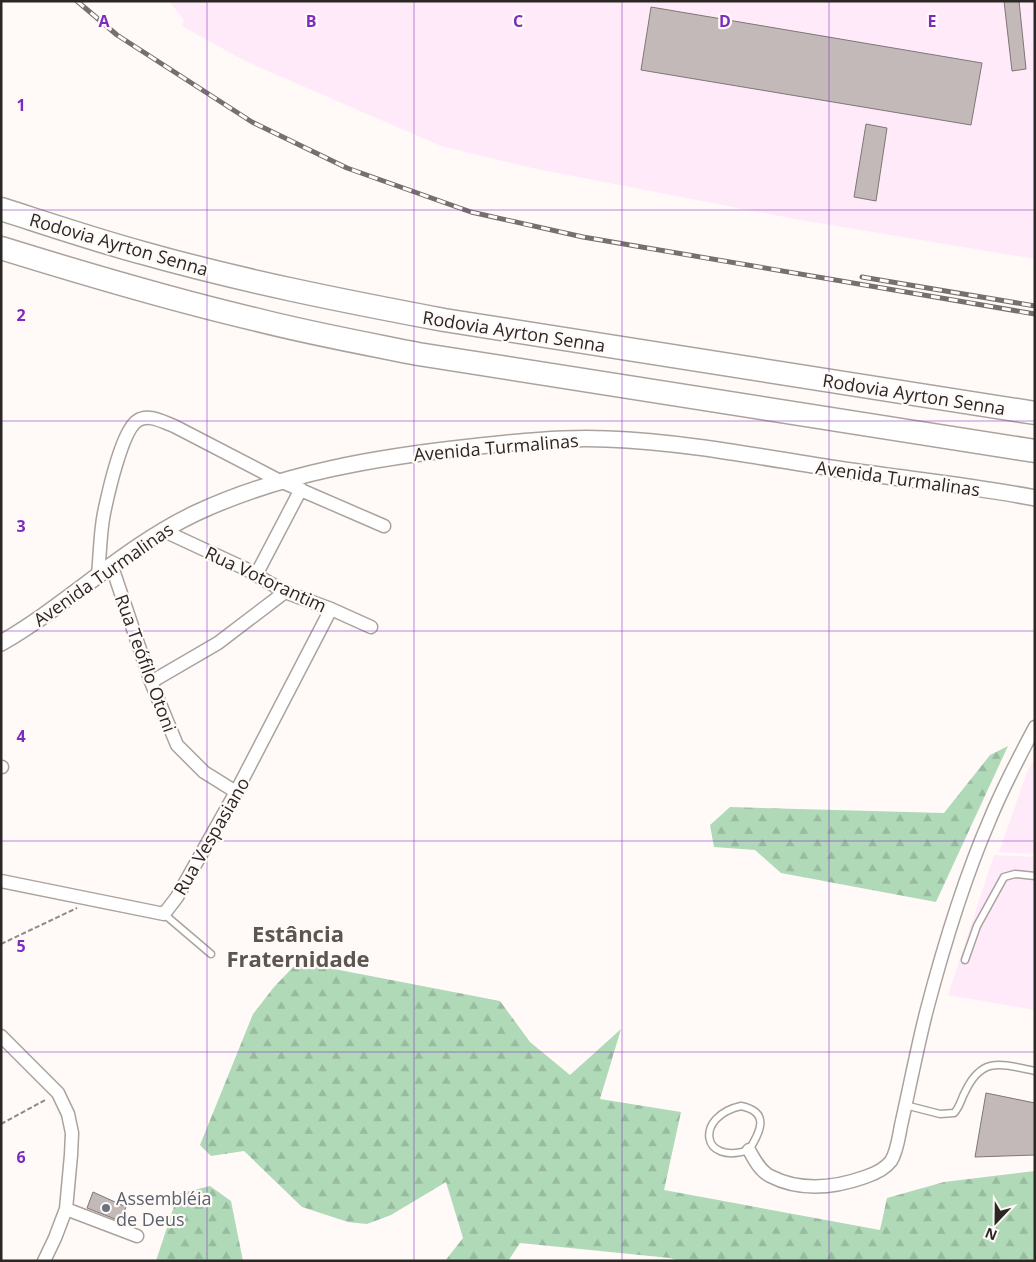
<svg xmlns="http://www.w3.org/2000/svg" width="1036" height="1262" font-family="'Open Sans',sans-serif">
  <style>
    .industrial { fill: #ffeaf9 }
    .forest { fill: url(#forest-firs) }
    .building { fill: #c3b9b8; stroke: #7f7675 }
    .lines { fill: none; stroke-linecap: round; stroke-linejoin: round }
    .service-casing { stroke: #aaa39d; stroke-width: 9 }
    .minor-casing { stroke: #aaa39d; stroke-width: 15 }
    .tertiary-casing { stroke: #aaa39d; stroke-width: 18 }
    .motorway-casing { stroke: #aaa39d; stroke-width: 25 }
    .path { stroke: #8e8a87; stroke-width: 2; stroke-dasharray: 5 2.5; stroke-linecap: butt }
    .service { stroke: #fff; stroke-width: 6 }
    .minor { stroke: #fff; stroke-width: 12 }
    .tertiary { stroke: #fff; stroke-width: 15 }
    .motorway { stroke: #fff; stroke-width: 22 }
    .rail-casing { stroke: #74706e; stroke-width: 5 }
    .rail { stroke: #fffaf7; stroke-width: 3; stroke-dasharray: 9; stroke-linecap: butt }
    .grid { fill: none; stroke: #7b2cbf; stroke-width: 1; stroke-opacity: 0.55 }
    .worship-dot { fill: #6b7280; stroke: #fffaf7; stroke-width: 2 }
    .labels { text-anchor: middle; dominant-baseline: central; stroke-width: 4.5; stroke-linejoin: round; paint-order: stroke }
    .street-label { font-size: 18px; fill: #2a2725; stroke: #fffaf7 }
    .worship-label { font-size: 18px; fill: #5b616d; stroke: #fffaf7; text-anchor: start }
    .district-label { font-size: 22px; font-weight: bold; fill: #5c5550; stroke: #fffaf7 }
    .grid-label { font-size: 16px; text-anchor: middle; font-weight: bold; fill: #7b2cbf; stroke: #fffaf7; stroke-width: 4.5; stroke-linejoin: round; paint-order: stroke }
  </style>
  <defs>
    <pattern id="forest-firs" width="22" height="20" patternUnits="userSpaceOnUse" patternTransform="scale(1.25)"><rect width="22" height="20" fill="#b0d9b8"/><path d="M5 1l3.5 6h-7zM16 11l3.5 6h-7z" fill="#98ba9e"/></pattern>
  </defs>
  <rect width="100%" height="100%" fill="#fffaf7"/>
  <path class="industrial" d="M169 1H1035V259L795 219 532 168 441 146 245 61 182 26 184 20Z
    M1035 758V854L999 852 1027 772Z
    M994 855 1035 857V1010L948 995Z"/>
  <path class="forest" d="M1008 746 936 902 781 873 755 850 714 847 710 825 730 807 944 813 990 755Z
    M298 962 500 1001 530 1042 570 1075 621 1029 600 1099 681 1112 664 1190 880 1230 887 1198 944 1182 1035 1171V1261H680L670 1258 520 1243 508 1261H445L463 1238 446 1182 391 1215 367 1224 348 1222 302 1207 244 1151 211 1156 200 1145 253 1014 274 987Z
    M210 1186 231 1201 243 1261H156L178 1194Z"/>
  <path class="building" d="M1004 1H1019L1026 69 1012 71Z
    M651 7 982 63 971 125 641 70Z
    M866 124 887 128 876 201 854 197Z
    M986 1093 1035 1103V1155L975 1157Z
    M93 1192 126 1207 120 1221 87 1208Z"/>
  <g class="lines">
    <g class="service-casing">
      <path id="service" d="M164 914 211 954
        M965 960 977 926 1004 877 1015 874 1035 876
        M905 1105 940 1114 954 1113C960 1107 961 1099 965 1092 982 1056 1001 1064 1035 1071
        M741 1106C770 1112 761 1131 749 1150 700 1166 695 1116 741 1106Z"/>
    </g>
    <g class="minor-casing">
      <path id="minor" d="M162 530 246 569 285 592 331 609 371 627
        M111 564 151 682 177 745 204 772 236 792
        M98 575C100 555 100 533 104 513 108 494 122 431 137 421 148 413 163 422 174 426L280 481 384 526
        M256 575 301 489
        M151 682 218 643 285 592
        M1 767H2
        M1 881 164 914 177 897 236 792 331 609
        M1 1036 58 1093 68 1114 72 1133 71 1155 66 1209 55 1238 44 1261
        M749 1150C754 1159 760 1171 770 1176 801 1192 834 1188 865 1177 874 1174 885 1169 891 1161 898 1150 899 1133 902 1121 910 1085 917 1049 926 1013 943 948 963 881 990 819 1003 787 1019 757 1035 727
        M66 1209 137 1236"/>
    </g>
    <g class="tertiary-casing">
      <path id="tertiary" d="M1 643C69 604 124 547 196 513 282 473 378 457 471 447 516 442 562 437 607 439 689 442 770 459 851 471 912 480 974 486 1035 498"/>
    </g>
    <g class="motorway-casing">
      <path id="motorway" d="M1 209C48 224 95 240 143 253 242 281 343 301 444 320L1035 413
        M1 248C85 274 169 299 254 319 308 333 363 343 418 354L1035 451"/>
    </g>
    <path class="path" d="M1 944 77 908
      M1 1124 47 1099"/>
    <use href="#service" class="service"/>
    <use href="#minor" class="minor"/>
    <use href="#tertiary" class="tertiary"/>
    <use href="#motorway" class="motorway"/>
    <g class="rail-casing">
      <path id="rail" d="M77 1 117 35 252 122 347 168 471 212 583 237 1035 314
        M862 277 1035 306"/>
    </g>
    <use href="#rail" class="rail"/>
  </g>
  <path class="grid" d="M207 1V1261M414 1V1261M622 1V1261M829 1V1261M1 210H1035M1 421H1035M1 631H1035M1 841H1035M1 1052H1035"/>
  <circle class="worship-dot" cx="106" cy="1208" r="5"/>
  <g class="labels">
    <g class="street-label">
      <text transform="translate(119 244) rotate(16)">Rodovia Ayrton Senna</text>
      <text transform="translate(514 331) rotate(9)">Rodovia Ayrton Senna</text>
      <text transform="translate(914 394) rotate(9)">Rodovia Ayrton Senna</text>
      <text transform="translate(496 447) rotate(-5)">Avenida Turmalinas</text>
      <text transform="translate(898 478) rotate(8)">Avenida Turmalinas</text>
      <text transform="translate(103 574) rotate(-35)">Avenida Turmalinas</text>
      <text transform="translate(266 579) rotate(25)">Rua Votorantim</text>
      <text transform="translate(146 663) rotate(70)">Rua Teófilo Otoni</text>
      <text transform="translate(211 836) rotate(-60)">Rua Vespasiano</text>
    </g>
    <g class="worship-label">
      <text x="116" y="1198">Assembléia<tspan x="116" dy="21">de Deus</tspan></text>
    </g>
    <g class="district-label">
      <text x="298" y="933">Estância<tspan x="298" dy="25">Fraternidade</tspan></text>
    </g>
  </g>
  <g class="grid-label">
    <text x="104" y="27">A</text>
    <text x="311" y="27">B</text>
    <text x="518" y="27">C</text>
    <text x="725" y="27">D</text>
    <text x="932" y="27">E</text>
    <text x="21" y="111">1</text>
    <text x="21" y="321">2</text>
    <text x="21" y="532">3</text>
    <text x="21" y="742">4</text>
    <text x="21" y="952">5</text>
    <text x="21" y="1163">6</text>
  </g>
  <rect width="1036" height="1262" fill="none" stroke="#2a2725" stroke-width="5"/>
  <g transform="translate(996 1222) rotate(202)" stroke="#fffaf7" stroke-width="4" paint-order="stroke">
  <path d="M0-4L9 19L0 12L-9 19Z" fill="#2a2725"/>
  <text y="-8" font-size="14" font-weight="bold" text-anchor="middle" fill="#2a2725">N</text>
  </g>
</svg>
